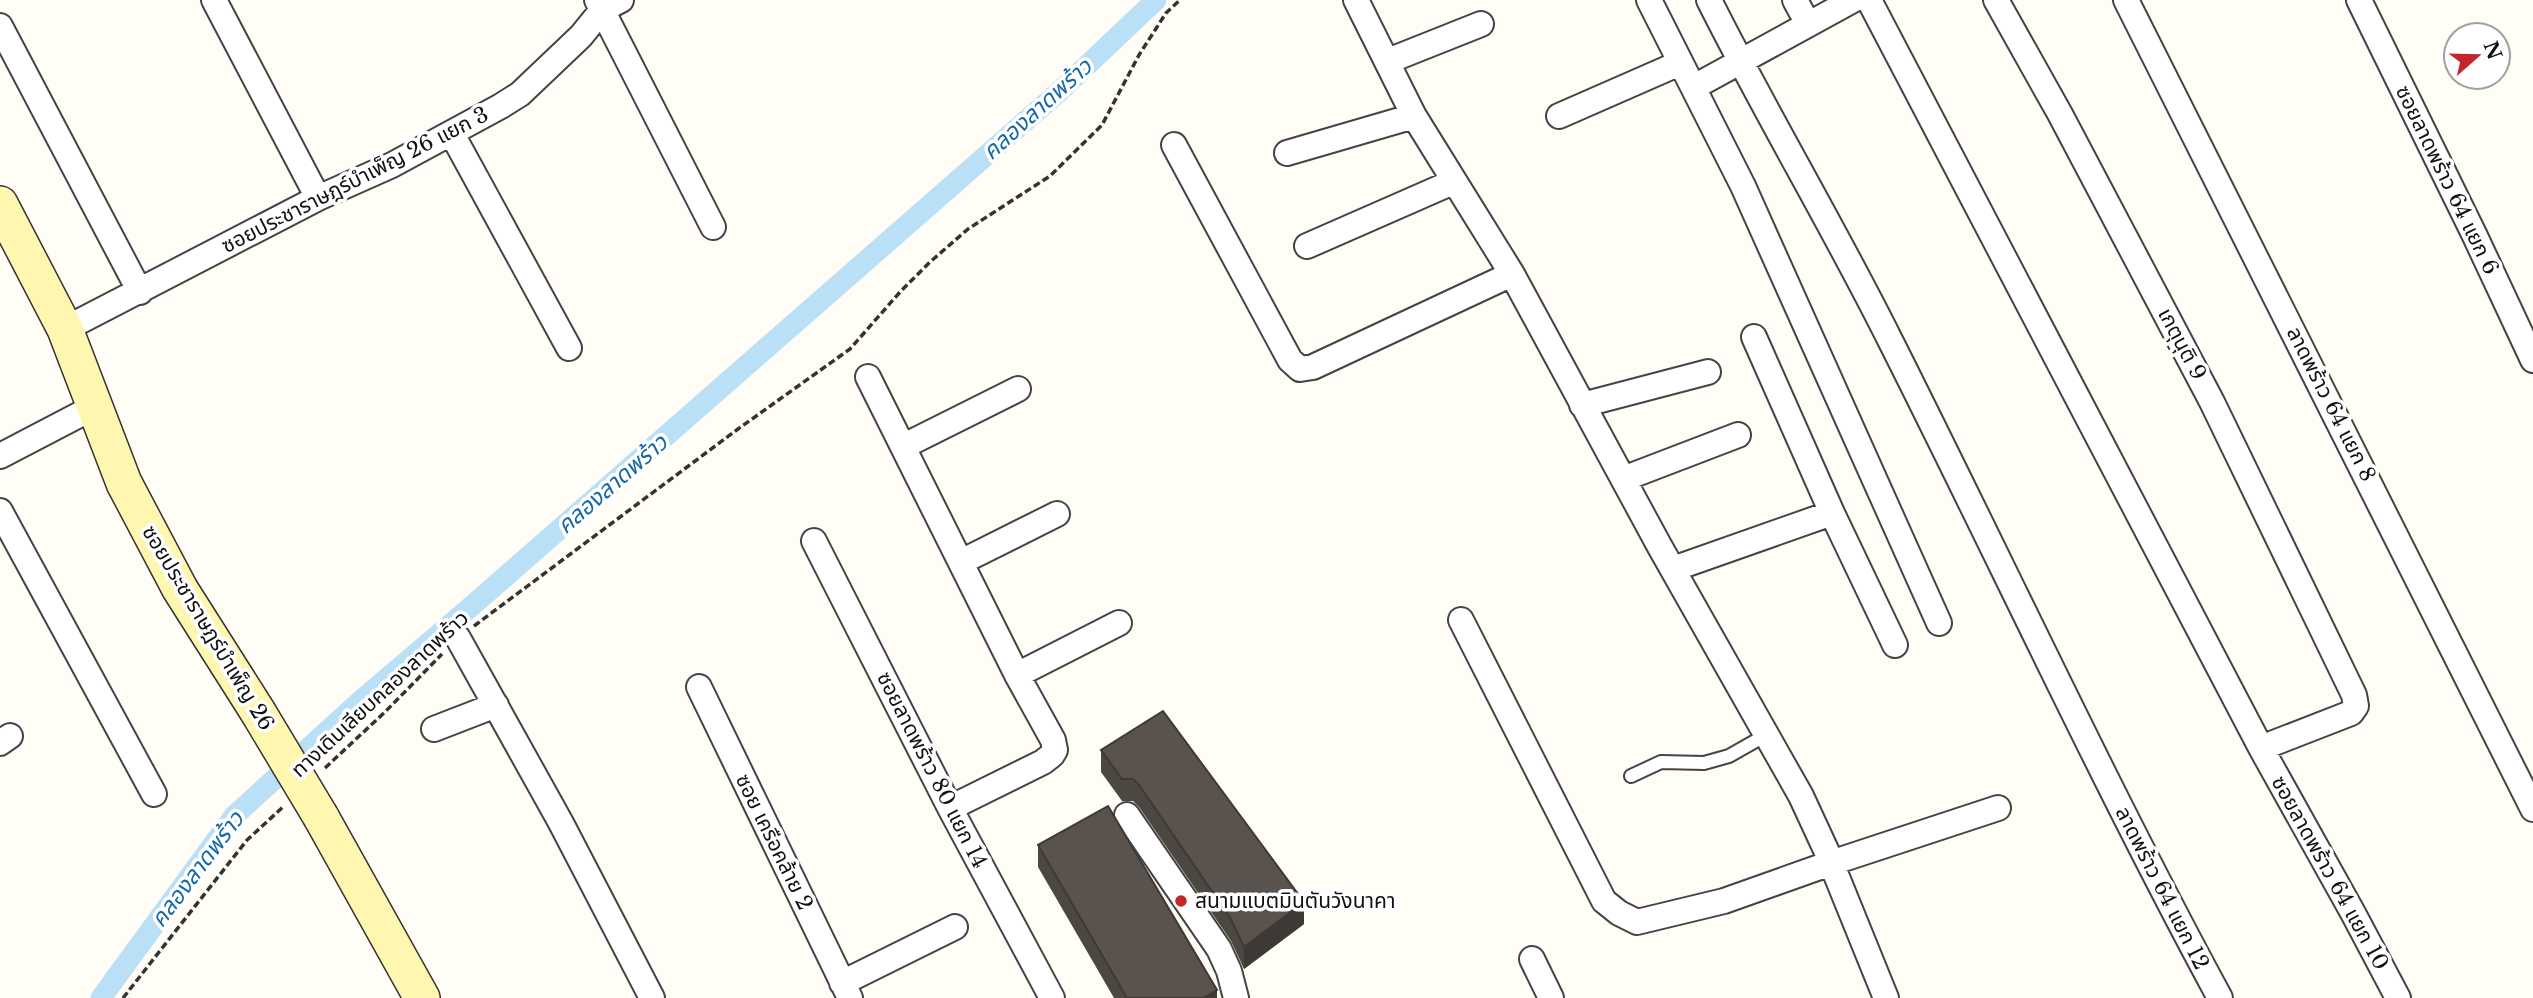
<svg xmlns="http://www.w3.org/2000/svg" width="2533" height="998" font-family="'Libre Baskerville','Noto Sans Thai',serif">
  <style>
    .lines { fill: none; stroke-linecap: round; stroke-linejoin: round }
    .canal { stroke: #b9e0f7; stroke-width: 21 }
    .lane-casing { stroke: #444; stroke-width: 16 }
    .street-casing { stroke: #444; stroke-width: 28 }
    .secondary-casing { stroke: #333; stroke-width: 38 }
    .path { stroke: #333; stroke-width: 3.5; stroke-dasharray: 7 3.5; stroke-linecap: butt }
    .lane { stroke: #fff; stroke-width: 12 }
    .street { stroke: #fff; stroke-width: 24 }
    .secondary { stroke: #fff6b0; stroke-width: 35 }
    .secondary-bridge-casing { stroke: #333; stroke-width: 38; stroke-linecap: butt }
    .secondary-bridge { stroke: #fff6b0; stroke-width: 35 }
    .wall { fill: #4d4742 }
    .shaded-wall { fill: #3f3936 }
    .building { fill: #5a524d; stroke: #3f3936; stroke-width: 2 }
    .poi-dot { fill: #c4262e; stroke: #fff; stroke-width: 2.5 }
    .labels { text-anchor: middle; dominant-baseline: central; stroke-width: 7; stroke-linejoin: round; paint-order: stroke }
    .street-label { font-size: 21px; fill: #111; stroke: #fff }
    .poi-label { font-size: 21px; fill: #111; stroke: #fff; text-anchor: start }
    .water-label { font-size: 23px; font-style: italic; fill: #1768a6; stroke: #fff }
  </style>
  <rect width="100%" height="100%" fill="#fffdf5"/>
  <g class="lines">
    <path class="canal" d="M101 998 234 816 358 703 466 611 1061 90 1156 0"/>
    <g class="lane-casing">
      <path id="lane" d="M1631 776 1661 762 1704 763 1729 756 1766 735"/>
    </g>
    <g class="street-casing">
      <path id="street" d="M214 0 318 198
        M597 0 713 227
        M1356 0 1414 116 1512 274 1660 547 1801 796 1826 850 1886 998
        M1649 0 1743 186 1939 623
        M1709 0C1766 114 1832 224 1889 338 2000 558 2103 782 2220 998
        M1795 0 1808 24
        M1869 0 2261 748 2353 913 2398 998
        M1996 0 2060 114 2212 402 2354 695 2356 706 2351 713 2261 748
        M2126 0 2533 809
        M2359 0 2474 234 2533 360
        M0 26 140 292
        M1388 61 1481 24
        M1694 87 1853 0
        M1559 116 1680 63
        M452 134 569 348
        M1174 145 1290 360 1300 369 1313 367 1512 274
        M1287 153 1414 116
        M1307 246 1453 182
        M65 329 318 198 392 165 501 106 520 94 581 36 602 10 621 0
        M1754 337 1832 513 1895 645
        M868 377 1017 675 1053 740 1055 750 1052 755 1043 762 950 808
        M1582 405 1708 372
        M904 446 1018 389
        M0 456 94 407
        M1623 479 1738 435
        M0 511 154 794
        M814 541 950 808 1052 998
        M961 562 1057 514
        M1673 569 1832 513
        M1461 620 1604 901 1619 913 1637 922 1724 901 1831 863 1998 808
        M458 638 561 823 652 998
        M1017 675 1119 623
        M699 687 850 998
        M434 729 496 705
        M0 743 10 736
        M1127 815 1219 949 1229 971 1236 998
        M1532 959 1551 998
        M842 983 955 927"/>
    </g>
    <g class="secondary-casing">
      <path id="secondary" d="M0 204 65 329 124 483 180 589 258 712
        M321 817 422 998"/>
    </g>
    <path class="path" d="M474 626 738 429 850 349 900 292 930 262 968 229 1050 176 1102 125 1139 55 1166 13 1180 0
      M325 768 385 712 442 654
      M123 998 247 840 283 807"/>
    <use href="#lane" class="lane"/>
    <use href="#street" class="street"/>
    <use href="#secondary" class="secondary"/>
    <g class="secondary-bridge-casing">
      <path id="secondary-bridge" d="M258 712 321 817"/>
    </g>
    <use href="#secondary-bridge" class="secondary-bridge"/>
  </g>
  <path class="wall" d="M1101 750 1304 924 1244 969 1231 941 1139 807 1133 801H1122L1101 772Z
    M1038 845 1217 998H1114L1038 867Z"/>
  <path class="shaded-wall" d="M1304 902V924L1244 969V947Z
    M1217 990V998H1203Z"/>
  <path class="building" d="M1163 711 1304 902 1244 947 1231 919 1139 785 1133 779H1122L1101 750Z
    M1108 806 1217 990 1203 998H1127L1038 845Z"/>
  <circle class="poi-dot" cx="1181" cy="901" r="7"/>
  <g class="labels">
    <g class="street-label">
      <text transform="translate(355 180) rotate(-27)">ซอยประชาราษฎร์บำเพ็ญ 26 แยก 3</text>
      <text transform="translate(2447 180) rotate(64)">ซอยลาดพร้าว 64 แยก 6</text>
      <text transform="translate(2182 344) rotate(62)">เกตุนุติ 9</text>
      <text transform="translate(2331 404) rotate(63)">ลาดพร้าว 64 แยก 8</text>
      <text transform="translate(208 628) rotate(59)">ซอยประชาราษฎร์บำเพ็ญ 26</text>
      <text transform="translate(380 694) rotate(-43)">ทางเดินเลียบคลองลาดพร้าว</text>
      <text transform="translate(932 770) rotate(63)">ซอยลาดพร้าว 80 แยก 14</text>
      <text transform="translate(774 842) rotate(64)">ซอย เครือคล้าย 2</text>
      <text transform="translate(2330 873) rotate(61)">ซอยลาดพร้าว 64 แยก 10</text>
      <text transform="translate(2162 888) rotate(63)">ลาดพร้าว 64 แยก 12</text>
    </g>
    <g class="poi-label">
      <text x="1195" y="901">สนามแบตมินตันวังนาคา</text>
    </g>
    <g class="water-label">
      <text transform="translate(1037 109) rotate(-42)">คลองลาดพร้าว</text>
      <text transform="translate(612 484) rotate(-41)">คลองลาดพร้าว</text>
      <text transform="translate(197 869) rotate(-53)">คลองลาดพร้าว</text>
    </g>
  </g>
  <g transform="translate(2477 56) rotate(70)"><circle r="33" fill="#ffffff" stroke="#a0a0a0" stroke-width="2"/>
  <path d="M0-5L12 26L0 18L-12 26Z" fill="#c4262e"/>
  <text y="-10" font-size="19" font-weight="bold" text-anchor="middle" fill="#111111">N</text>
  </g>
</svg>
